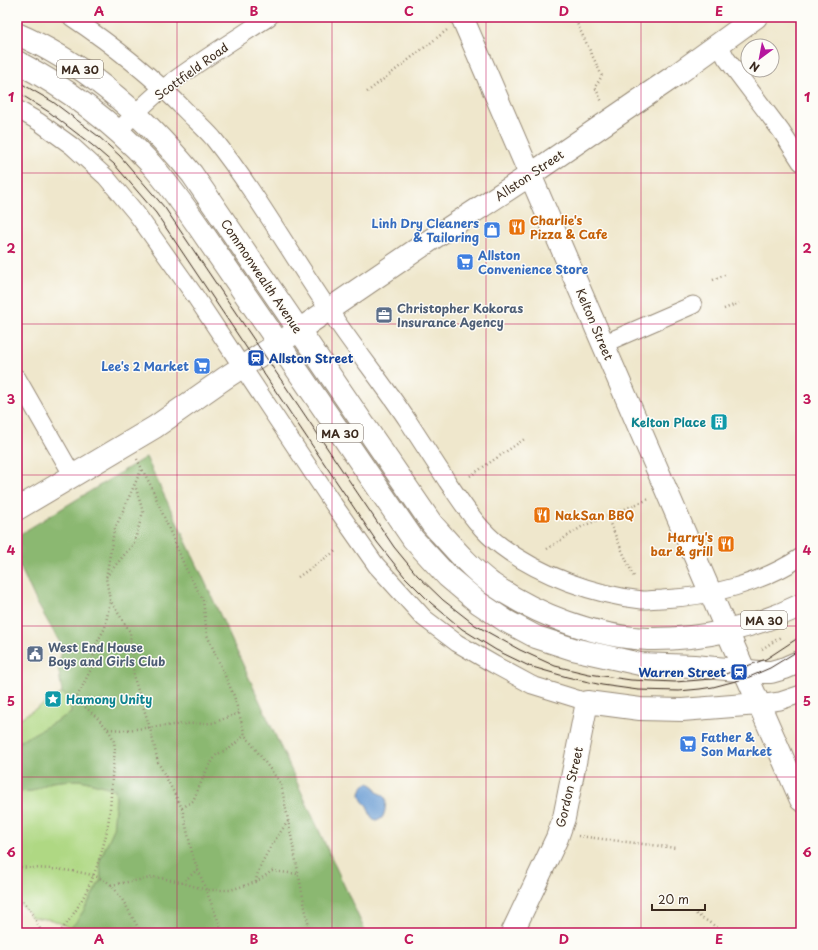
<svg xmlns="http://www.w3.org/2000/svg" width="818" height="950" font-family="'Playpen Sans',sans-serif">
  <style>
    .green { fill: #afd883; stroke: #758150 }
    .forest { fill: #8bb871; stroke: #637148 }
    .water { fill: #699cd4; stroke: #526379 }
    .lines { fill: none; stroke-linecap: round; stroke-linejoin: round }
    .street-casing { stroke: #958875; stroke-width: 19 }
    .secondary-casing { stroke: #958875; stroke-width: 24 }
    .primary-casing { stroke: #958875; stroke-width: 24 }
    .path { stroke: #958875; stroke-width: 2.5; stroke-dasharray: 1 3; stroke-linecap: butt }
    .street { stroke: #fff; stroke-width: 17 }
    .secondary { stroke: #fff; stroke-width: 22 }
    .primary { stroke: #fff; stroke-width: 22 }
    .tram { stroke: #3b2a1e; stroke-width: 1 }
    .grid { fill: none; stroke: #c2185b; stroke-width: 1; stroke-opacity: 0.55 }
    .labels { text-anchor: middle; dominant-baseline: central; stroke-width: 3; stroke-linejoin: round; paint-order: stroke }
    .shield { fill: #fdfcf7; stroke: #75695f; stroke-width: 1 }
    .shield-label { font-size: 11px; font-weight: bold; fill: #3b2a1e }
    .street-label { font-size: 12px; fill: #3b2a1e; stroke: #fdfcf7 }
    .food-label { font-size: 12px; font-weight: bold; fill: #c56008; stroke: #fdfcf7; text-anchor: start }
    .shop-label { font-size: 12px; font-weight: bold; fill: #366cbe; stroke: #fdfcf7; text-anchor: end }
    .service-label { font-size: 12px; font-weight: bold; fill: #4e5e75; stroke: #fdfcf7; text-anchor: start }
    .transit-label { font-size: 12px; font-weight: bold; fill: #164399; stroke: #fdfcf7; text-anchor: start }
    .culture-label { font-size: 12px; font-weight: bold; fill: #0d838f; stroke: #fdfcf7; text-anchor: end }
    .neatline { fill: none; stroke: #c2185b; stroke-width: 1.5 }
    .grid-label { font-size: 13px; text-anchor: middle; font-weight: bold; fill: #c2185b }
  </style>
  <rect width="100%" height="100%" fill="#fdfcf7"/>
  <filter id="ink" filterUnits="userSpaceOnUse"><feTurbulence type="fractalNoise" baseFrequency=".025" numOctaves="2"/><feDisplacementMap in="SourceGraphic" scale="8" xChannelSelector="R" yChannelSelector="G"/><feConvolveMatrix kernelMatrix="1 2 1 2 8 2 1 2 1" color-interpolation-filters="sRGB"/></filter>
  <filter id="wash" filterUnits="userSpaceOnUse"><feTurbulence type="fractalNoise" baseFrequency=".012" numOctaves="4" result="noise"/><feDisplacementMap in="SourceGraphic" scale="16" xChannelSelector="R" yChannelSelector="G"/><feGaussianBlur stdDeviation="0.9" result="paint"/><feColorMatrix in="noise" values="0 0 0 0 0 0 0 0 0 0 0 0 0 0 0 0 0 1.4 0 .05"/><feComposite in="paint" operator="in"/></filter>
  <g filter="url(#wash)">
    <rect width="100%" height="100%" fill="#efe7cc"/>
    <path class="green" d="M62 693 71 699V713L17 744V720Z
      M70 780H81L115 789 116 798 113 831 100 859 101 879 84 910 76 922 70 928 53 920 31 917 27 911 17 902V792L32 791 51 782Z"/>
    <path class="forest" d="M146 457 200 571 366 933H65L76 922 84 910 101 880 100 859 113 831 116 798 115 789 81 780H70L51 782 32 791 17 792V743L71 713V699L62 693 58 666 63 648 37 603 17 560V536Z"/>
    <path class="water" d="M369 783 375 787 377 792C379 794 383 794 385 797 387 802 385 816 381 819 379 820 377 820 375 820 369 816 370 812 367 806 365 803 362 802 361 798 358 792 363 784 369 783Z"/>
  </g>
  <g filter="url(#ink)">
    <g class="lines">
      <g class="street-casing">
        <path id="street" d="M71 17C113 45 153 77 188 113 196 121 205 129 213 138 256 192 290 253 329 310 354 348 383 383 408 421 421 441 434 461 447 481 463 504 478 529 501 546 539 575 595 595 642 600 649 600 656 599 662 599 709 597 762 583 801 557
          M719 44 726 58 781 131 801 162
          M17 109 39 122 72 146 106 177 136 213 195 296 334 505 376 565 424 618 457 643 495 665 532 685 587 702
          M118 131C133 116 148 100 165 87 198 62 234 40 269 17
          M603 344 693 305
          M17 378 73 476
          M758 704 780 701 801 694"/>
      </g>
      <g class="secondary-casing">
        <path id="secondary" d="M462 17 727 631 801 800
          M17 509 155 427 225 378 299 330 435 237 530 175 676 75 756 17
          M512 933 557 838 564 818 587 702 640 709 682 710 758 704"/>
      </g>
      <g class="primary-casing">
        <path id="primary" d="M17 34C87 64 144 116 192 174L432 524C451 545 469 567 492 584 535 614 595 637 648 639 700 640 754 628 801 605
          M17 62C67 88 112 122 150 163 170 186 188 211 205 236L413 539 447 576 479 603 506 621 536 637 573 649 640 664 694 666 759 672H771L785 668 801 661"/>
      </g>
      <path class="path" d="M574 17 602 76 595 87 602 102
        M367 92 447 30
        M713 280 727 274
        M724 309 739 303
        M137 459 142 469 151 486 185 567 203 600 207 635 234 696 245 735 281 784 310 933
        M141 470 114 531 106 578 110 600 130 632 134 678 150 728 158 762 182 808 193 857 223 933
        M470 476 526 438
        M607 517 634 577
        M547 549 583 526 649 499
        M106 577 134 543 143 512 135 485
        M298 577 337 550
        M762 649 782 636
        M108 729 126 730 183 724 213 723 239 713
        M182 808 193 801 207 769 217 754 229 749 245 735
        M578 836 676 848
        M17 867C40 869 96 868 112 886 124 900 132 917 141 933
        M256 882C257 865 278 835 289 820
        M182 883 198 869
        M111 885 156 877 176 881 207 890H230L256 882 272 871 298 874
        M17 895 31 911 42 933
        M696 914 726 933
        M59 933C81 908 96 874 104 843 110 822 111 797 112 776 113 767 116 750 114 742 110 726 88 710 76 699L92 667 95 646 105 628 110 601"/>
      <use href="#street" class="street"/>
      <use href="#secondary" class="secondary"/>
      <use href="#primary" class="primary"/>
      <path class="tram" d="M17 81 53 102 98 136 120 156 165 208 394 547 417 575 443 600 475 625 520 650 555 666 589 674 631 680 675 682 712 679 766 659 801 636
        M17 92 49 112 92 145 114 164 156 213 377 542 404 576 431 603 462 629 496 650 529 666 567 677 602 685 638 690 679 691 700 689 713 687 747 678 770 668 801 649"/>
    </g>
  </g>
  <path class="grid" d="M177 17V933M332 17V933M486 17V933M641 17V933M17 173H801M17 324H801M17 475H801M17 626H801M17 777H801"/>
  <defs>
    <g id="restaurant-square" transform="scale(0.9)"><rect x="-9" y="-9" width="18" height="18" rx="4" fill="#e8710a" stroke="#fdfcf7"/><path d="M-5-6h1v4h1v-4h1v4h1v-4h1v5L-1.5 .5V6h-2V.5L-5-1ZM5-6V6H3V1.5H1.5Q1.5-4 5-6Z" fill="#fff"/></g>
    <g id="shop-square" transform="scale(0.9)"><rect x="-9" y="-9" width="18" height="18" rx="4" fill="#3f7fe0" stroke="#fdfcf7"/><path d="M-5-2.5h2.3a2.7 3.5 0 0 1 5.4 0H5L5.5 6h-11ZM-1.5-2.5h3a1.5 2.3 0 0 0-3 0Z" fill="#fff"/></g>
    <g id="supermarket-square" transform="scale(0.9)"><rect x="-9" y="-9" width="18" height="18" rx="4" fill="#3f7fe0" stroke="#fdfcf7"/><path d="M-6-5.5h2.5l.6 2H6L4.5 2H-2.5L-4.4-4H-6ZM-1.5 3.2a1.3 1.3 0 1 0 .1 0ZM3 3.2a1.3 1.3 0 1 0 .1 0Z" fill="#fff"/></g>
    <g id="office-square" transform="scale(0.9)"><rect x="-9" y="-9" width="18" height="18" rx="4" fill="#5c6f8a" stroke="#fdfcf7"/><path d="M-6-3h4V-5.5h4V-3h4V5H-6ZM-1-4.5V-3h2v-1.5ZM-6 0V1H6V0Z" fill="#fff"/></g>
    <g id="station-square" transform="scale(0.9)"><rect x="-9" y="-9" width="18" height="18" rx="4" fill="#1a4fb4" stroke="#fdfcf7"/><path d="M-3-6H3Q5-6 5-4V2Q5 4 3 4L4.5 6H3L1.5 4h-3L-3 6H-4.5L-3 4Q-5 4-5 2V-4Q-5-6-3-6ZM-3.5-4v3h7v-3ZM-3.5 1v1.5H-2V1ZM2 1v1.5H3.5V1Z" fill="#fff"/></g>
    <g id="building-square" transform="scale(0.9)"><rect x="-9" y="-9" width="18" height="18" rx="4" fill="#0f9aa8" stroke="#fdfcf7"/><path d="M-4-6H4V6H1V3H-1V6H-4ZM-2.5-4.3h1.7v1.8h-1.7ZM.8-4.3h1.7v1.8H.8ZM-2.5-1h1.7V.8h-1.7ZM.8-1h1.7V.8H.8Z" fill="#fff"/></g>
    <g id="civic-square" transform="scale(0.9)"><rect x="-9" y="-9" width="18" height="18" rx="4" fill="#5c6f8a" stroke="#fdfcf7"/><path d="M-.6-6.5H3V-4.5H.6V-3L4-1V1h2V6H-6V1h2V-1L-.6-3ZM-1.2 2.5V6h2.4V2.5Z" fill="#fff"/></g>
    <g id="sight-square" transform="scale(0.9)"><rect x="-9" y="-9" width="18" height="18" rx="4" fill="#0f9aa8" stroke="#fdfcf7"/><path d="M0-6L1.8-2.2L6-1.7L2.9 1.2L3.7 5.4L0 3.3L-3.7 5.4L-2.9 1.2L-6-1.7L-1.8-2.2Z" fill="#fff"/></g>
  </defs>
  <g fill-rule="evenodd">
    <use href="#restaurant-square" x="517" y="227"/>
    <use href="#shop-square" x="492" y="230"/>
    <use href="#supermarket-square" x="465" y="262"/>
    <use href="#office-square" x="384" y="315"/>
    <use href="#station-square" x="256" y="358"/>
    <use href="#supermarket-square" x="202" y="366"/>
    <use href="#building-square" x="719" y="422"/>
    <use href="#restaurant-square" x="542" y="515"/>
    <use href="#restaurant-square" x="726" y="544"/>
    <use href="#civic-square" x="35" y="654"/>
    <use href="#station-square" x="739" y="672"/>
    <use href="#sight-square" x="53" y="699"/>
    <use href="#supermarket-square" x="688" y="744"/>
  </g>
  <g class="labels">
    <g class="shield">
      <rect x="57" y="60" width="46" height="18" rx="3"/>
      <rect x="317" y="424" width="46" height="18" rx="3"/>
      <rect x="741" y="611" width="46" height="18" rx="3"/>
    </g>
    <g class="shield-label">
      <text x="80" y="69">MA 30</text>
      <text x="340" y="433">MA 30</text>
      <text x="764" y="620">MA 30</text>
    </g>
    <g class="street-label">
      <text transform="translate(191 71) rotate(-36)">Scottfield Road</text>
      <text transform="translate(529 175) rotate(-34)">Allston Street</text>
      <text transform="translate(262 276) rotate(56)">Commonwealth Avenue</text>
      <text transform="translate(595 324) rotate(67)">Kelton Street</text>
      <text transform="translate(569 787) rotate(-77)">Gordon Street</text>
    </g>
    <g class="food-label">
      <text x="530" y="220">Charlie's<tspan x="530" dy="14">Pizza &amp; Cafe</tspan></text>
      <text x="555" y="515">NakSan BBQ</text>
      <text x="713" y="537" text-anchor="end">Harry's<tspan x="713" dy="14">bar &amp; grill</tspan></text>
    </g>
    <g class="shop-label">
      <text x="479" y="223">Linh Dry Cleaners<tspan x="479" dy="14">&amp; Tailoring</tspan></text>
      <text x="478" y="255" text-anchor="start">Allston<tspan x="478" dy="14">Convenience Store</tspan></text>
      <text x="189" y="366">Lee's 2 Market</text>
      <text x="701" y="737" text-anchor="start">Father &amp;<tspan x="701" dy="14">Son Market</tspan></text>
    </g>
    <g class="service-label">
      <text x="397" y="308">Christopher Kokoras<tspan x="397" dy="14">Insurance Agency</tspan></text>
      <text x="48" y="647">West End House<tspan x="48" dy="14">Boys and Girls Club</tspan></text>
    </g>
    <g class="transit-label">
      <text x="269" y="358">Allston Street</text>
      <text x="726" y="672" text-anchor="end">Warren Street</text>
    </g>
    <g class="culture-label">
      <text x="706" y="422">Kelton Place</text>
      <text x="66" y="699" text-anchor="start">Hamony Unity</text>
    </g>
  </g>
  <rect width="818" height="950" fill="none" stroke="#fdfcf7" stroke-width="44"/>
  <g transform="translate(760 58) rotate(212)"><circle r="19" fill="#fdfcf7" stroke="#afa8a0"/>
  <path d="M0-3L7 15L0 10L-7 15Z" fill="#b5179e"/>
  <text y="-6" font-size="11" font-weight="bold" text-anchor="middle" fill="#3b2a1e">N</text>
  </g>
  <path d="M652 904v6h53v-6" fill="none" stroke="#3b2a1e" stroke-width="2"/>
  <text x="658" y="904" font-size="12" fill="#3b2a1e" stroke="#fdfcf7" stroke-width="3" paint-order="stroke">20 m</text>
  <rect x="22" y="22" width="774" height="906" class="neatline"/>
  <g class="grid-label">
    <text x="99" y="16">A</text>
    <text x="254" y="16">B</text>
    <text x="409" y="16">C</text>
    <text x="564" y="16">D</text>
    <text x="719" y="16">E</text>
    <text x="11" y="102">1</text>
    <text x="807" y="102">1</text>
    <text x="11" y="253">2</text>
    <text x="807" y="253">2</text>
    <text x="11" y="404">3</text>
    <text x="807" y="404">3</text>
    <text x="11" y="555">4</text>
    <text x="807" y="555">4</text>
    <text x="11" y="706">5</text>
    <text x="807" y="706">5</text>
    <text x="11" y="857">6</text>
    <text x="807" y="857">6</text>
    <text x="99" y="944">A</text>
    <text x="254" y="944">B</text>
    <text x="409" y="944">C</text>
    <text x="564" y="944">D</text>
    <text x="719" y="944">E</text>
  </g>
</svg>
